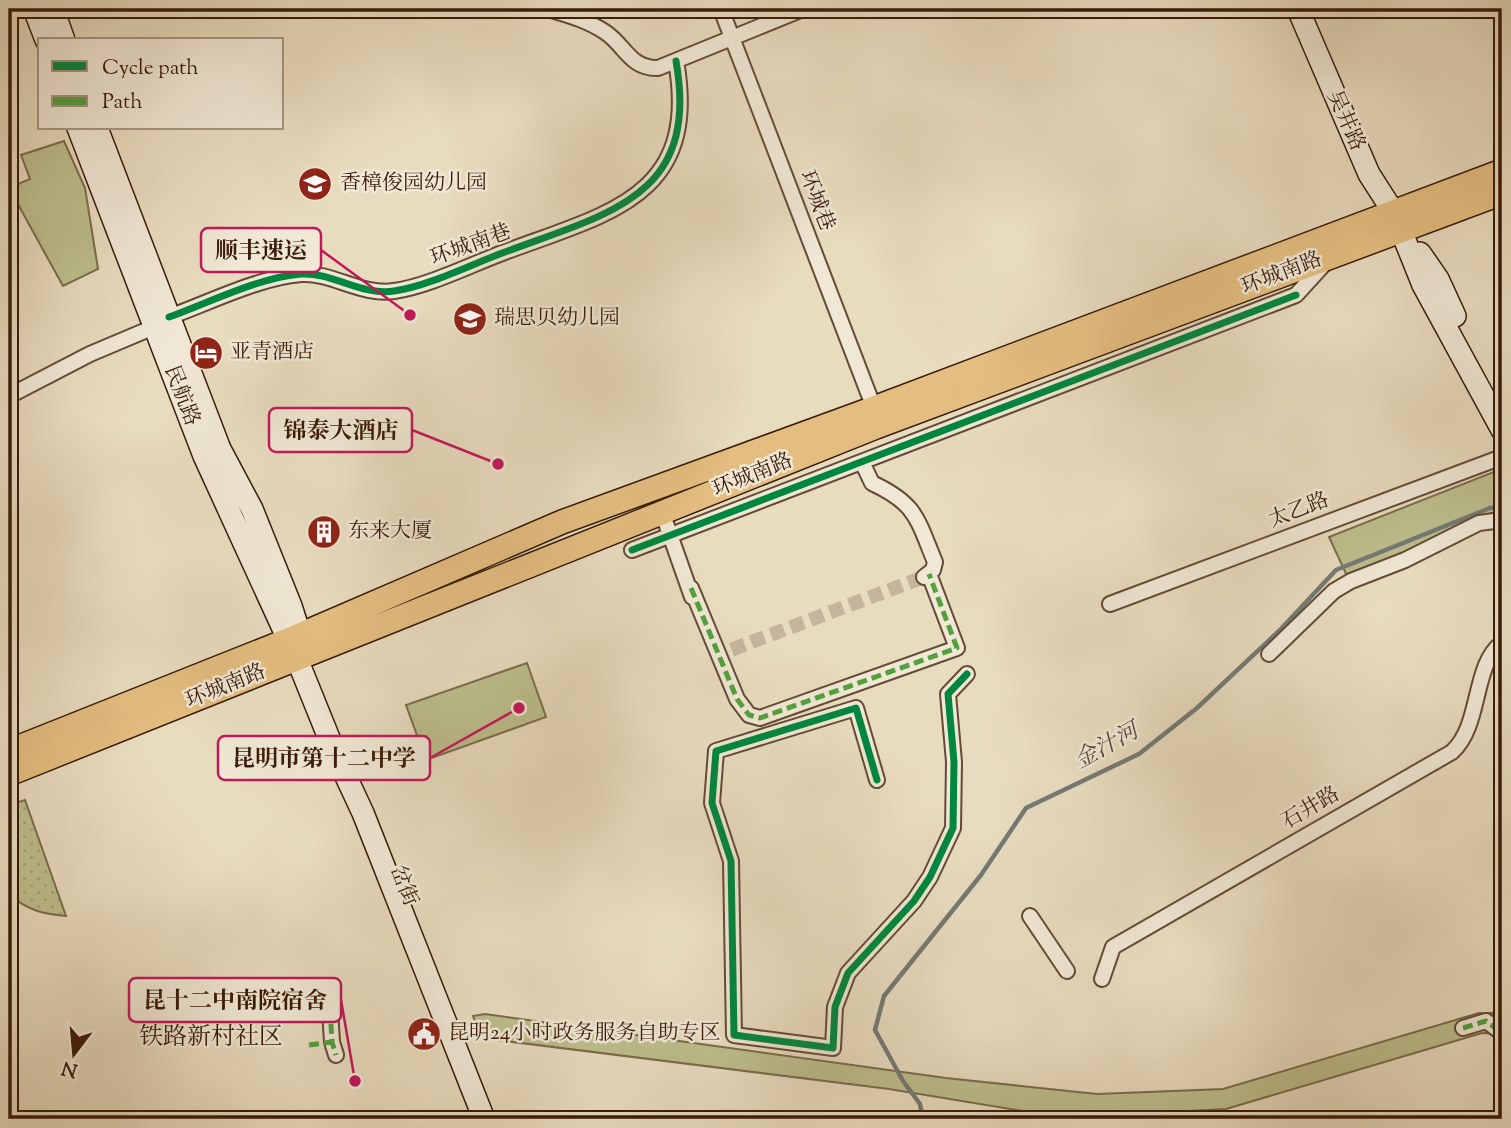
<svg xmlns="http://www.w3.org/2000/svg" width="1511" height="1128" font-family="'Sorts Mill Goudy','Noto Serif SC',serif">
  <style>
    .grass { fill: url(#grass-dots); stroke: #7b6c4b; stroke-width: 2 }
    .park { fill: #bdbe8d; stroke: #7b6c4b; stroke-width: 2 }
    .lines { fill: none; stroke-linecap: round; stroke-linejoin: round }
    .stream { stroke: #747a75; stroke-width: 4.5 }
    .street-tunnel { stroke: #c5b59b; stroke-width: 14; stroke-dasharray: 14 7; stroke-linecap: butt }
    .street-casing { stroke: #654b36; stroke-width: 18 }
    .secondary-casing { stroke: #391b09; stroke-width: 24 }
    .primary-casing { stroke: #391b09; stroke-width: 26 }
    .street { stroke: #f0e8d5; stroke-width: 14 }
    .secondary { stroke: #f0e8d5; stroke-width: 21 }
    .primary { stroke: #e4be80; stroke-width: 23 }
    .quiet { stroke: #53a13e; stroke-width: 5; stroke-dasharray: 10 5; stroke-linecap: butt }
    .cycleway-casing { stroke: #f0e8d5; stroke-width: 11 }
    .cycleway { stroke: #00873e; stroke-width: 7 }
    .labels { text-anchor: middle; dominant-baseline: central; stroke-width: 5; stroke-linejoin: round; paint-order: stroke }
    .street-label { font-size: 21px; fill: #391b09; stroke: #f0e8d5 }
    .poi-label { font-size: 21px; fill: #391b09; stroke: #f0e8d5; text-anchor: start }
    .water-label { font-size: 23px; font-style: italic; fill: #574a3f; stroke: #f0e8d5 }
    .quarter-label { font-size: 24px; fill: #391b09; stroke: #f0e8d5 }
    .leader { fill: none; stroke: #c2185b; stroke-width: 2.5 }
    .callout-dot { fill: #c2185b; stroke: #f0e8d5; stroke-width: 2.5 }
    .callout { fill: #f0e8d5; stroke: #c2185b; stroke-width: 2.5 }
    .callout-label { font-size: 23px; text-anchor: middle; font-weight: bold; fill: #391b09 }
  </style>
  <defs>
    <pattern id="grass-dots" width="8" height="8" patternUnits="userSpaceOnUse" patternTransform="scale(1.75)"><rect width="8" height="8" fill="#bdbe8d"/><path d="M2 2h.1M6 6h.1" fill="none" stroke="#a3a378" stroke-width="1.8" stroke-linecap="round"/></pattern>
  </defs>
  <rect width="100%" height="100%" fill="#e8dcbf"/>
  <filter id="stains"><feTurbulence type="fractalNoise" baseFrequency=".00286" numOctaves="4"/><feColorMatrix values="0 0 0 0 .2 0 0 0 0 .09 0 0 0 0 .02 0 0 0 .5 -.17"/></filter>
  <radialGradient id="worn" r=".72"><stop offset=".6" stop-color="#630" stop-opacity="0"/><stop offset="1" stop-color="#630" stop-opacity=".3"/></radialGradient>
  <path class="grass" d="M25 800 66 916C42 914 27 910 9 894V805Z"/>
  <path class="park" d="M64 141 85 188 98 269 63 286 9 188 30 179 21 155Z
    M1496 471 1502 475V514L1491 513 1403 556 1347 576 1329 537Z
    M527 663 546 717 426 760 406 705Z
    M1479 1013H1502V1034L1482 1033 1226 1109 1098 1116 1040 1114 889 1089 481 1038 473 1016 485 1014 946 1078 1097 1094 1223 1089Z"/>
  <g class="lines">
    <path class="stream" d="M923 1119 920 1104 903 1081 875 1030 884 996 981 875 1026 808 1139 754 1197 708 1280 630 1336 570 1490 508 1502 507"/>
    <path class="street-tunnel" d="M712 657 924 577"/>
    <g class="street-casing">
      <path id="street" d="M548 9C568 15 587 20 605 32 625 45 630 69 658 68L803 9
        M721 9 874 408
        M169 317C208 303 260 277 301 274 332 272 361 296 394 291 429 286 472 264 505 252 609 213 700 197 676 61
        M9 396 90 354 154 327
        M862 462 872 483C917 504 917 519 935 562L933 570 924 577
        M662 512 692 597
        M632 550 1296 295 1327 261
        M691 588 737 699 749 715 760 718 957 648 929 574
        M1110 604 1502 457
        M1269 654 1334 591 1351 581 1405 560 1479 523 1502 520
        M877 780 856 708 716 751 712 803 731 861 734 1035 833 1048 835 1007 848 973 914 901 930 877 953 828 954 762 948 694 967 674
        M1030 916 1067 971
        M1102 979 1113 947 1452 752C1482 725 1472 665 1502 643
        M330 1009 332 1042 336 1055
        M1463 1028 1486 1021 1502 1033"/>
    </g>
    <g class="secondary-casing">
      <path id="secondary" d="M34 9 46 40
        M53 9 64 40
        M1298 9 1369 174 1394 213 1423 285 1502 430
        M78 128 204 456 297 659 335 753 363 813 484 1119
        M97 128 220 449 252 509 291 606 305 650
        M1420 253 1438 279 1455 316"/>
    </g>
    <g class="primary-casing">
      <path id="primary" d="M9 751 288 640 562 522 874 408 1502 171
        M9 774 876 427 1502 193"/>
    </g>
    <use href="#street" class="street"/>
    <use href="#secondary" class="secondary"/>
    <use href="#primary" class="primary"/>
    <path class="quiet" d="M691 588 737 699 749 715 760 718 957 648 929 574
      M330 1009 332 1042 336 1055
      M1463 1028 1486 1021 1502 1033
      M309 1045 332 1042"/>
    <g class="cycleway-casing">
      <path id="cycleway" d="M169 317C208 303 260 277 301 274 332 272 361 296 394 291 429 286 472 264 505 252 609 213 700 197 676 61
        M632 550 1296 295
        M877 780 856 708 716 751 712 803 731 861 734 1035 833 1048 835 1007 848 973 914 901 930 877 953 828 954 762 948 694 967 674"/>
    </g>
    <use href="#cycleway" class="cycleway"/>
  </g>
  <defs>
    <g id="school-disc" transform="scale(1.75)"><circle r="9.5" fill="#8f2418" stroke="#f0e8d5"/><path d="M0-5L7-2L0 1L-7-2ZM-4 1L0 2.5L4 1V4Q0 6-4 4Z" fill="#fff"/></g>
    <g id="hotel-disc" transform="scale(1.75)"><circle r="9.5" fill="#8f2418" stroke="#f0e8d5"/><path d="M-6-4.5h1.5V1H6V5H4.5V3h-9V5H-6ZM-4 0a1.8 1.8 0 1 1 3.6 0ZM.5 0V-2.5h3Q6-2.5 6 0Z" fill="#fff"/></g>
    <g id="building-disc" transform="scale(1.75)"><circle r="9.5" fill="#8f2418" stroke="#f0e8d5"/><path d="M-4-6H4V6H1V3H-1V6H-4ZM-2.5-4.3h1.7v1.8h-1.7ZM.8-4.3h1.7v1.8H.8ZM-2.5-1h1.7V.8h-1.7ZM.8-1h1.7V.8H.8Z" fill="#fff"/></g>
    <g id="civic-disc" transform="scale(1.75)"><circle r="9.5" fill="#8f2418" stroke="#f0e8d5"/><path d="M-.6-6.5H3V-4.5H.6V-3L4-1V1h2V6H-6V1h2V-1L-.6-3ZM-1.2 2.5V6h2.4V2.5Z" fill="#fff"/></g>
  </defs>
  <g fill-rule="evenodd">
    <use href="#school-disc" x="315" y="184"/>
    <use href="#school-disc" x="470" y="319"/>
    <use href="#hotel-disc" x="206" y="353"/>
    <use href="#building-disc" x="324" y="532"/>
    <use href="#civic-disc" x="424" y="1034"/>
  </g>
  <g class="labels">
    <g class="street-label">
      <text transform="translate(1345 121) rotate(66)">吴井路</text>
      <text transform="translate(816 201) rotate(69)">环城巷</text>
      <text transform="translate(471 246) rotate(-20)">环城南巷</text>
      <text transform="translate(1282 274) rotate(-21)">环城南路</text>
      <text transform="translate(181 396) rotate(69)">民航路</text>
      <text transform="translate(753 476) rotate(-22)">环城南路</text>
      <text transform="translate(1299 511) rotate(-21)">太乙路</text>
      <text transform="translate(226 687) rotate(-22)">环城南路</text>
      <text transform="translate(1311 809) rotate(-30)">石井路</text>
      <text transform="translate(403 886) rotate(68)">岔街</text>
    </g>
    <g class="poi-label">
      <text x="340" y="184">香樟俊园幼儿园</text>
      <text x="494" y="319">瑞思贝幼儿园</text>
      <text x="230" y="353">亚青酒店</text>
      <text x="348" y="532">东来大厦</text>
      <text x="448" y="1034">昆明24小时政务服务自助专区</text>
    </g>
    <g class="water-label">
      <text transform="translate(1107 747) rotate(-29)">金汁河</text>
    </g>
    <g class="quarter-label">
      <text x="211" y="1038">铁路新村社区</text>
    </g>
  </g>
  <path class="leader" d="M410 315L321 250M498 464L412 430M519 708L430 758M355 1081L341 1000"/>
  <g class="callout-dot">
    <circle cx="410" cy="315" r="7"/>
    <circle cx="498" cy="464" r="7"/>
    <circle cx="519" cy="708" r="7"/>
    <circle cx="355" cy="1081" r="7"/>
  </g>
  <g class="callout">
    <rect x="201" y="228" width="120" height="44" rx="7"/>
    <rect x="269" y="408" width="143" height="44" rx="7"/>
    <rect x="218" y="736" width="212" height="44" rx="7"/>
    <rect x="129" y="978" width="212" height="44" rx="7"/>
  </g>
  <g class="callout-label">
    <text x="261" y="258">顺丰速运</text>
    <text x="341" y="438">锦泰大酒店</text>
    <text x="324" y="766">昆明市第十二中学</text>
    <text x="235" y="1008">昆十二中南院宿舍</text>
  </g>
  <rect width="1511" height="1128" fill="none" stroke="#e8dcbf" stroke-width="35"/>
  <rect x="10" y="10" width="1490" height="1107" fill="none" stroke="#391b09" stroke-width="3.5"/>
  <rect x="18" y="18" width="1476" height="1093" fill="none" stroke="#391b09" stroke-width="2"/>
  <rect x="38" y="38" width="245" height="91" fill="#f0e8d5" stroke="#a79683" stroke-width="2"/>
  <rect x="52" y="61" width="35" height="10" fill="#00873e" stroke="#a79683" stroke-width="2"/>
  <text x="102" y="74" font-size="21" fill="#391b09">Cycle path</text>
  <rect x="52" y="96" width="35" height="10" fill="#53a13e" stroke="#a79683" stroke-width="2"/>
  <text x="102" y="108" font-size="21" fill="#391b09">Path</text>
  <g transform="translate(74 1054) rotate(196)" stroke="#f0e8d5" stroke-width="5" paint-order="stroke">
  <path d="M0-5L12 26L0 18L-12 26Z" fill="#391b09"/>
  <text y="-10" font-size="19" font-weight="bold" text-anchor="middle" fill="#391b09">N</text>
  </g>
  <rect width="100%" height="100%" filter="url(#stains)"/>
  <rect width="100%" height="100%" fill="url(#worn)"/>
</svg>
